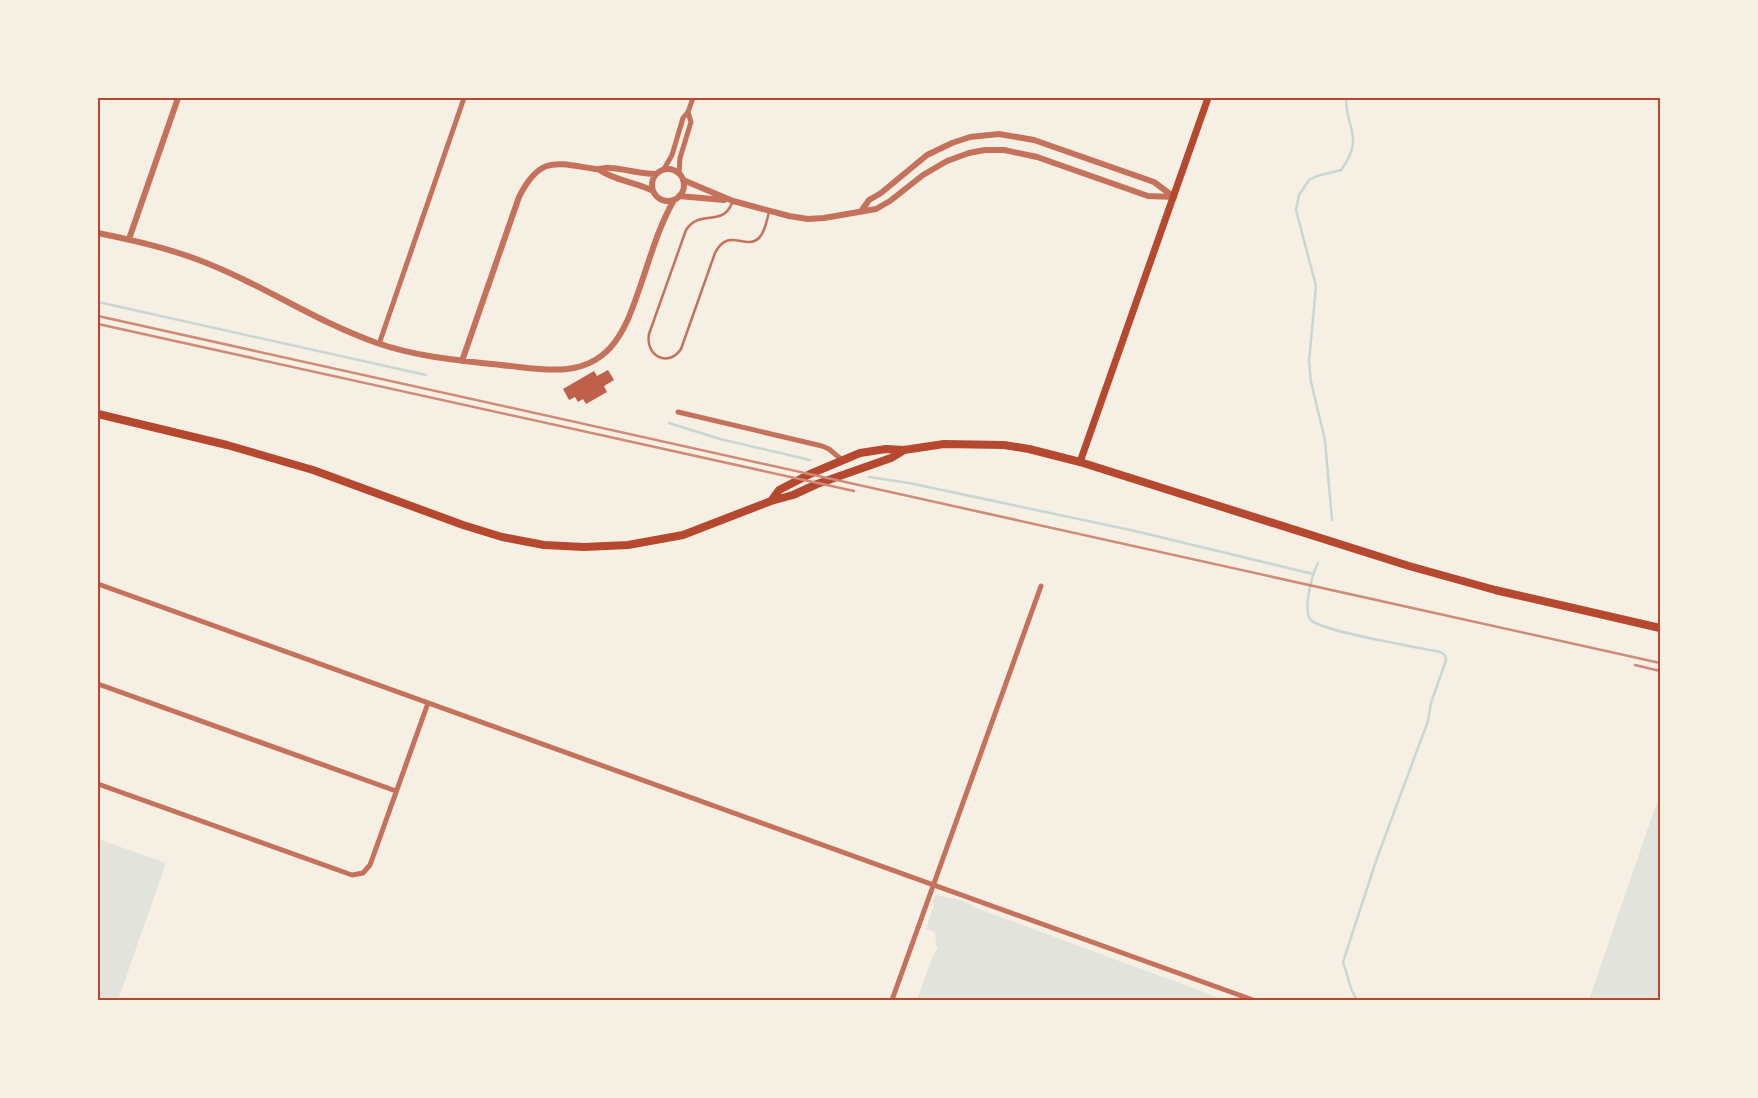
<svg xmlns="http://www.w3.org/2000/svg" width="1758" height="1098" font-family="Mulish,sans-serif">
  <style>
    .green { fill: #e2e4dc }
    .lines { fill: none; stroke-linecap: round; stroke-linejoin: round }
    .stream { stroke: #c9d6d2; stroke-width: 2.5 }
    .building { fill: #bf614a }
    .service { stroke: #c5725c; stroke-width: 2.5 }
    .minor { stroke: #c5725c; stroke-width: 5 }
    .tertiary { stroke: #c5725c; stroke-width: 6 }
    .secondary { stroke: #b5482f; stroke-width: 7 }
    .primary { stroke: #b5482f; stroke-width: 8 }
    .rail { stroke: #cf8b77; stroke-width: 2.5 }
    .neatline { fill: none; stroke: #b5482f; stroke-width: 2 }
  </style>
  <rect width="100%" height="100%" fill="#f6efe4"/>
  <path class="green" d="M1660 793V1000H1589Z
    M98 839 166 863 118 1000H98Z
    M936 895C953 900 961 897 976 908L1225 1000H917L934 953 938 948 936 944 935 932 926 929 934 905 932 901Z"/>
  <g class="lines">
    <path class="stream" d="M98 302 426 375
      M669 423 720 439 810 460
      M869 477 909 483 1135 531 1313 574
      M1332 520 1325 440 1311 382 1309 361 1316 286 1296 210 1299 195 1309 180 1317 176 1341 170C1365 137 1346 130 1346 98
      M1318 563C1312 575 1303 607 1310 619 1317 631 1421 648 1440 652L1445 655 1446 660 1431 703 1428 721 1377 858 1343 962 1352 991 1357 1000"/>
  </g>
  <path class="building" d="M608 370 614 380 604 386 607 392 586 404 583 399 578 402 575 397 569 400 563 389 594 371 597 376Z"/>
  <g class="lines">
    <path class="service" d="M732 203C722 228 701 208 686 230L649 334C645 356 668 368 681 349L715 253C729 226 745 251 759 238 765 232 767 220 769 212"/>
    <path class="minor" d="M664 169 672 155 683 118 688 112 693 98
      M679 174 680 158 691 122 688 112
      M379 344 464 98
      M678 412 822 446 829 449 842 460
      M98 584 1253 1000
      M98 684 396 791
      M98 784 352 875 363 873 370 865 428 703
      M892 1000 1041 586"/>
    <path class="tertiary" d="M598 169C615 181 635 182 653 191
      M652 185a16 16 0 1 1 32 0a16 16 0 1 1-32 0Z
      M683 180 733 201 789 216 808 219 824 218 876 209 890 201 923 175 947 161 969 153 985 150H1004L1037 157 1148 196 1174 197
      M679 196 724 200
      M862 210 869 200 881 193 927 155 952 143 970 137 999 134 1034 140 1154 182 1174 197
      M98 233C131 240 164 247 196 259 259 282 314 321 377 343 420 358 466 361 511 366 546 370 583 377 610 348 626 330 633 307 641 284 651 255 659 226 674 200
      M129 239 178 98
      M462 361 519 197C540 155 556 163 595 169 600 170 605 167 610 168 627 169 639 174 656 174"/>
    <path class="secondary" d="M1080 462 1208 98"/>
    <path class="primary" d="M98 414 227 445 313 470 463 525 502 537 544 545 584 547 628 545 683 535 771 501 793 495 817 484 891 458 904 450
      M771 501 779 490 810 474 860 453 886 449 904 450 944 444 1004 445 1029 449 1080 462 1409 566 1495 590 1660 628"/>
    <path class="rail" d="M98 316 1660 663
      M98 324 854 491
      M1635 665 1660 671"/>
  </g>
  <rect width="1758" height="1098" fill="none" stroke="#f6efe4" stroke-width="198"/>
  <rect x="99" y="99" width="1560" height="900" class="neatline"/>
</svg>
